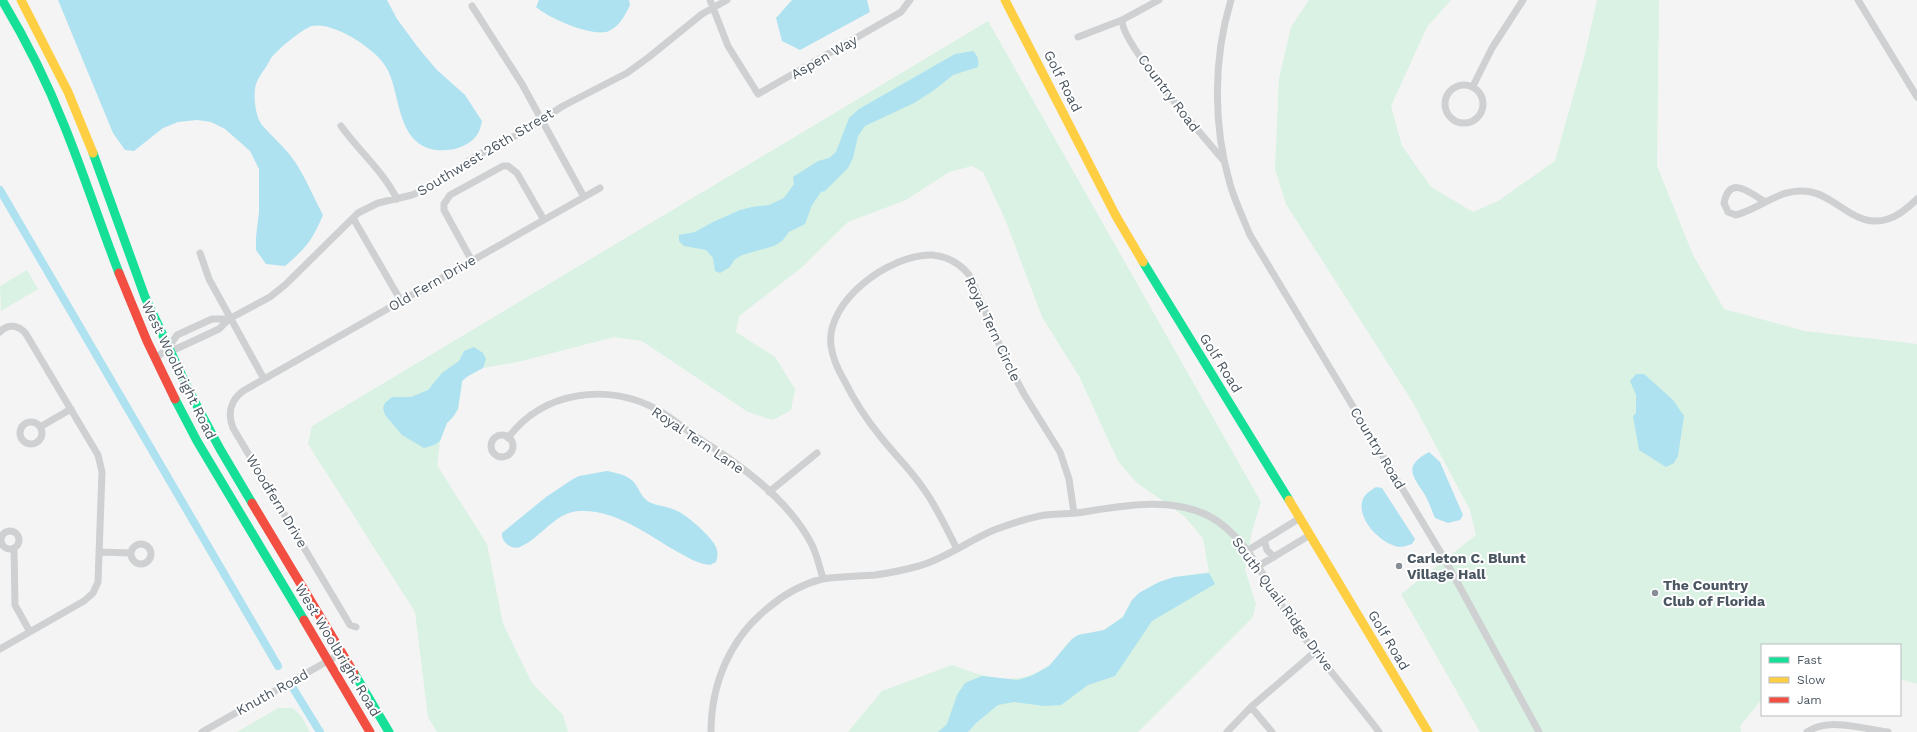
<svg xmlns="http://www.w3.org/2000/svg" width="1917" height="732" font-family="'Work Sans',sans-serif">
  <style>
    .green { fill: #d9f2e3 }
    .water { fill: #aee2f0 }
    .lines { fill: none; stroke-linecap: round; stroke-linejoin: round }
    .canal { stroke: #aee2f0; stroke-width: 8 }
    .street { stroke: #ced0d2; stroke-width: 7 }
    .fast { stroke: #16e098; stroke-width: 9 }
    .slow { stroke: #ffcf43; stroke-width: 9 }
    .jam { stroke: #f24e42; stroke-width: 9 }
    .poi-dot { fill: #868d94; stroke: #fff; stroke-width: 1.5 }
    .labels { text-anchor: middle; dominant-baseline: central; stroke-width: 4; stroke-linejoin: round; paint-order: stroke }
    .street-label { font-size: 14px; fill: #4a5661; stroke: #fff }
    .poi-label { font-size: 14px; font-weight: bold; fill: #4a5661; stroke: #fff; text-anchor: start }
  </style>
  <rect width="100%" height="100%" fill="#f4f4f4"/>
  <path class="green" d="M1309 0H1451L1427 27 1391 106 1402 146 1431 187 1473 212 1498 201 1555 161 1585 54 1597 0H1659L1657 166 1693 255 1724 309 1805 331 1917 344V684L1900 679V645H1762V699L1740 726 1741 732H1480L1401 594 1476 535 1470 510 1412 401 1286 204 1275 169 1279 79 1291 27Z
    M988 21 1261 502 1252 531 1245 570 1256 604 1253 617 1138 732H848L882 691 952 665C984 677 1018 688 1048 666 1058 659 1063 646 1072 639 1081 632 1094 634 1104 630 1110 627 1120 620 1124 615 1127 610 1129 604 1133 599 1152 579 1183 576 1209 572L1203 538 1185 517 1136 482 1118 461 1079 376 1042 317 1005 219 983 172 972 166 949 172 906 200 848 222 801 268 739 316 736 332 775 357 795 389 791 410 773 420 748 412 642 341 614 337 518 362 483 368 463 379 458 409 453 417 447 423 440 441 437 465 487 544 503 624 532 683 563 715 568 732H437L428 717 415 612 308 444 312 426Z
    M27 270 38 289 1 311 0 286Z
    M278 708H293L301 716 310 732H237Z"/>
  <path class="water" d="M58 0H387L397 19 420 50 437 70 465 95 482 121C481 125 480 131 477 135 467 150 440 154 425 147 396 134 400 90 386 67 376 49 333 21 312 26 302 29 274 52 270 60 266 68 259 76 256 84 253 95 255 116 262 125 272 137 284 146 293 159 305 176 313 196 323 215 312 241 306 248 285 266L266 264 256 250V237L259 212V169L250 151 225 129 211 122 197 120 178 122 163 128 134 151 125 150 113 133Z
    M539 0H629L630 5C625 15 620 26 609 31 594 38 548 18 536 7Z
    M792 0H867L870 12 800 50 782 41 776 18Z
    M973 51C978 56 979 60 978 67L953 75 933 91 914 103 865 126 858 136 853 158 848 168 825 191 821 192 812 205 805 224 789 232 782 241 774 246 742 255 734 260 730 267 720 273 715 271 713 258 706 250 684 246 679 241V235L695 232 713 222 740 210 752 207 769 205 784 198 794 184 793 177 818 161 829 158 836 152 849 118 859 109 955 54Z
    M474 347 483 353 486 359 483 368 468 376 462 381 458 409 453 417 447 423 440 441 434 445 424 448 402 435 385 415 383 408 385 403 392 397H411L428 390 442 373 459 361 464 351Z
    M1636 374H1644L1673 400 1684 416 1678 456 1674 463 1666 467 1639 450 1633 416 1636 413V395L1630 381Z
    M1429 452 1440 462 1463 515 1460 520 1448 523 1435 518C1432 511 1429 502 1425 495 1412 475 1403 466 1429 452Z
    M607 471C617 473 630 475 636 485 640 491 642 498 649 502 657 506 667 506 675 510 686 514 712 537 716 547 718 552 718 557 716 562L710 565C698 564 687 557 676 551 647 534 615 509 579 511 555 512 541 538 520 547 511 550 501 542 502 533L546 497 573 479 579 476Z
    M1376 487 1382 488 1415 539 1412 544C1408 545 1403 547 1400 547 1382 545 1358 521 1362 502 1363 495 1371 490 1376 487Z
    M1209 573 1215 584 1152 621 1115 676 1088 685 1061 705 1044 706 1014 702 998 705 976 723 968 732H938L947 724 957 695 965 683 982 676 1018 680 1031 676 1049 666 1072 639 1078 635 1104 630 1123 617 1132 600 1139 593 1159 582 1174 577Z"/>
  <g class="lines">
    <path class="canal" d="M0 190 278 666
      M293 688 320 732"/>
    <path class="street" d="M710 0 728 46 758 94 901 12 910 0
      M1231 0C1213 59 1213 125 1230 184 1235 201 1243 218 1250 235L1444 558 1539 732
      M1858 0 1917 97
      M472 6 522 84 584 197
      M1122 20C1121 44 1205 138 1224 161
      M1078 37 1122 20 1159 0
      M1445 104a19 19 0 1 1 38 0a19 19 0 1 1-38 0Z
      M1473 86 1492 48 1523 0
      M341 126C359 151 383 171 397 199
      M1764 201C1752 195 1730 173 1724 203L1728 212 1736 215C1763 208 1780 186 1811 192 1827 195 1840 208 1854 215 1879 229 1899 217 1917 199
      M353 218 401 301
      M200 253 209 279 264 379
      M472 261 444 210V204L450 195 503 166H508L517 173 544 220
      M0 332C8 323 19 325 26 334L98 455 102 472 98 582 93 593 84 601 0 649
      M168 348 176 349 219 329 229 319 270 297 285 285 358 213 378 203 412 195 429 188 478 155 519 134 563 106 627 73 649 57 702 14 727 0
      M155 359 168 348 177 335 212 319H229
      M20 433a11 11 0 1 1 22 0a11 11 0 1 1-22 0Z
      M40 427 71 409
      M491 446a11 11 0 1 1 22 0a11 11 0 1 1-22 0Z
      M508 438C543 391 608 382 658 410 671 417 683 428 695 436 737 462 789 499 812 545 817 555 820 568 823 579
      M769 492 817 453
      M1 540a9 9 0 1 1 18 0a9 9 0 1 1-18 0Z
      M1264 540 1267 550 1274 557
      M131 554a10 10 0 1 1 20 0a10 10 0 1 1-20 0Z
      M14 548 15 605 30 632
      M957 549C946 528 937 507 923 488 910 469 894 454 880 436 866 419 854 400 844 380 838 370 833 359 831 346 825 301 890 254 932 255 947 256 961 264 970 276L1006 360 1024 394 1060 452 1069 479 1074 513
      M1247 551 1300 518
      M99 552 131 553
      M1257 567 1310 535
      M356 627 350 625 233 428C227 413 231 400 243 391L600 188
      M1251 707 1272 732
      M202 732 342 653
      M711 732C711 684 730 638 768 608 783 595 803 584 822 579 840 576 858 576 875 575 890 573 904 570 919 566 946 558 968 541 994 530 1010 524 1028 518 1045 515 1055 514 1066 514 1076 513 1118 507 1167 496 1207 515 1249 536 1268 588 1294 624 1321 661 1352 696 1379 732
      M1227 732 1251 707 1315 652
      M1807 732C1829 717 1864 729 1888 732"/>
    <path class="fast" d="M2 0C26 40 47 82 64 125 84 174 100 224 119 273
      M93 153 145 297 188 389 220 449 252 503
      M1143 262 1289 500
      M175 399 197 441 304 620
      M354 673 389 732"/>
    <path class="slow" d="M21 0 68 92 93 153
      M1005 0 1116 216 1143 262
      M1289 500 1428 732"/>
    <path class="jam" d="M119 273 147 341 175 399
      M252 503 354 673
      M304 620 370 732"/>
  </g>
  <g class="poi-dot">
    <circle cx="1399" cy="566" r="4"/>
    <circle cx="1655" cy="593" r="4"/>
  </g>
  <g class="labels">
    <g class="street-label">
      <text transform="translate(824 57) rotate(-30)">Aspen Way</text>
      <text transform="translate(1063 81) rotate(63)">Golf Road</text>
      <text transform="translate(1169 93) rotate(53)">Country Road</text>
      <text transform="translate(485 152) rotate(-31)">Southwest 26th Street</text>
      <text transform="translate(432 283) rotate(-30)">Old Fern Drive</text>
      <text transform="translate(993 329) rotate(65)">Royal Tern Circle</text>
      <text transform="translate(1221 363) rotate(58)">Golf Road</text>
      <text transform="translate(179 370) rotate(64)">West Woolbright Road</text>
      <text transform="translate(698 440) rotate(34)">Royal Tern Lane</text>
      <text transform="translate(1378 448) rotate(59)">Country Road</text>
      <text transform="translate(277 501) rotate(59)">Woodfern Drive</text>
      <text transform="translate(1283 604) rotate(54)">South Quail Ridge Drive</text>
      <text transform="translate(1389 640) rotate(59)">Golf Road</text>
      <text transform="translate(338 650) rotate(59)">West Woolbright Road</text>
      <text transform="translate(272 692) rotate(-29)">Knuth Road</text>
    </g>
    <g class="poi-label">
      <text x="1407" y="558">Carleton C. Blunt<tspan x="1407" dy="16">Village Hall</tspan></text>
      <text x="1663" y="585">The Country<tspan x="1663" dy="16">Club of Florida</tspan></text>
    </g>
  </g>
  <rect x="1761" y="644" width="140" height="72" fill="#ffffff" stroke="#b7bbc0"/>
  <rect x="1769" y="657" width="20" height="6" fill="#16e098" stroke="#b7bbc0"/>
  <text x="1797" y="664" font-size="12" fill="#4a5661">Fast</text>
  <rect x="1769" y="677" width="20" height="6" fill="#ffcf43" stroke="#b7bbc0"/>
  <text x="1797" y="684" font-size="12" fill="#4a5661">Slow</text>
  <rect x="1769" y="697" width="20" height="6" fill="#f24e42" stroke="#b7bbc0"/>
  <text x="1797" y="704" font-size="12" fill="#4a5661">Jam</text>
</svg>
